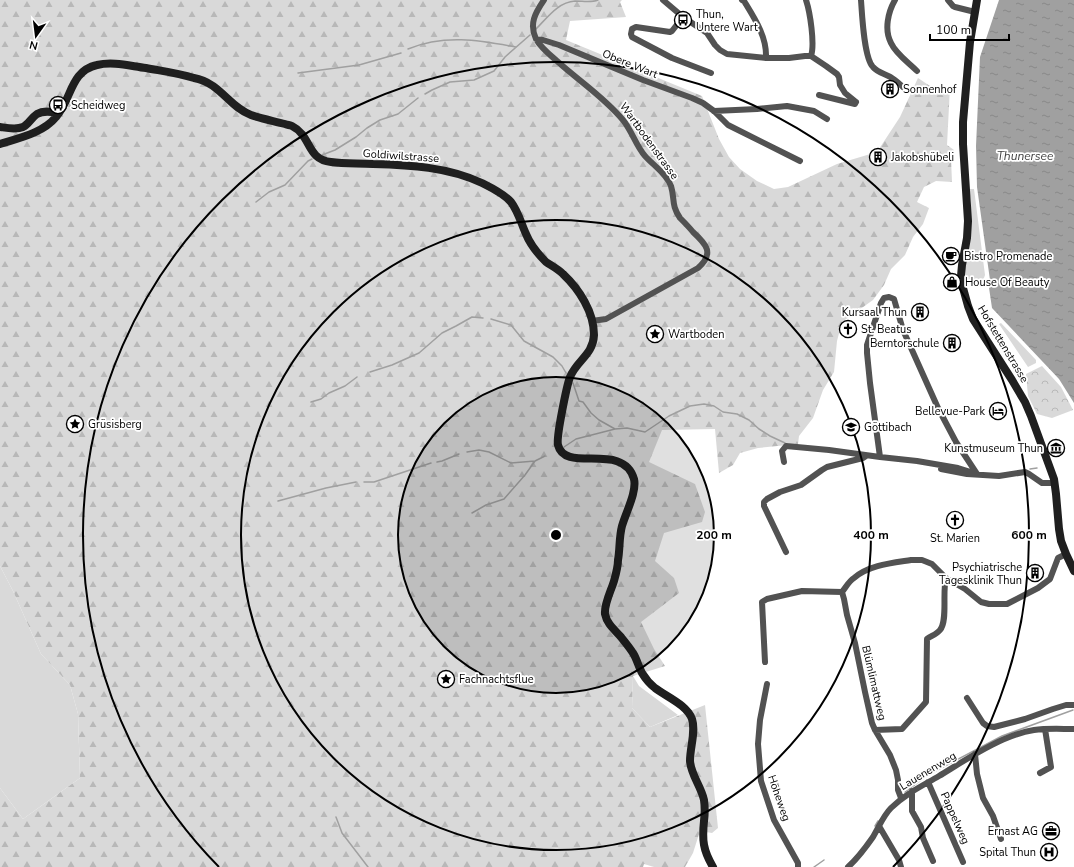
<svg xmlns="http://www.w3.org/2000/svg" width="1074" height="867" font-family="'Nunito Sans',sans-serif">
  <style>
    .green { fill: #d9d9d9 }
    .forest { fill: url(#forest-firs) }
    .park { fill: url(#park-crowns) }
    .water { fill: url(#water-ripples) }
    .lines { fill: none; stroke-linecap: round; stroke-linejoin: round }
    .stream { stroke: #a0a0a0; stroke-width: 1.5 }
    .street { stroke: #525252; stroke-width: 6 }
    .secondary { stroke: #1f1f1f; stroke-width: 8 }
    .ring { fill: none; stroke: #000; stroke-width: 2 }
    .labels { text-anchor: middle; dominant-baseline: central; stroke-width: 3.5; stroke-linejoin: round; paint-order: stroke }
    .poi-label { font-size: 11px; fill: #000; stroke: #fff; text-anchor: start }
    .street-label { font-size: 11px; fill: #000; stroke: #fff }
    .water-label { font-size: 12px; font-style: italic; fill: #414141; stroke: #fff }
    .centre { fill: #000; stroke: #fff; stroke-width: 2 }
    .ring-label { font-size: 12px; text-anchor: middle; font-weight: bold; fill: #000; stroke: #fff; stroke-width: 3.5; stroke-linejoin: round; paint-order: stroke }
  </style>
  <defs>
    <pattern id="forest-firs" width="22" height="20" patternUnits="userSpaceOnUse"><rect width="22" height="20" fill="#d9d9d9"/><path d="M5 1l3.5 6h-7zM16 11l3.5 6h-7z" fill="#b8b8b8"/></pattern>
    <pattern id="park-crowns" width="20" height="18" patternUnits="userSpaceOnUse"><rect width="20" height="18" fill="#d9d9d9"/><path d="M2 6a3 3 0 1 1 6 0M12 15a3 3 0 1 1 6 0" fill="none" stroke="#b8b8b8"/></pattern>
    <pattern id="water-ripples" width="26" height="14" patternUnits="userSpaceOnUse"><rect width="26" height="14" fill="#a0a0a0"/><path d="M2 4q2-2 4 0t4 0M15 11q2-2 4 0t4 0" fill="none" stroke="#888"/></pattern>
  </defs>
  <rect width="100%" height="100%" fill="#fff"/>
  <path class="green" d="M969 189H974L985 275 983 281 971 283 966 279 965 267 967 251 971 238V202Z
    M1001 323 1036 360V363L1028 367 999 324Z
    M0 566 13 591 41 654 70 685 78 714 80 778 23 819 0 788Z
    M633 676 639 686 678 715 650 727 632 708Z"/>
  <path class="forest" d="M0 0H622L620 2 626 17 570 21 566 40 702 96 719 139 729 157 740 169 757 181 774 189 788 187 837 164 877 152 900 117 918 78 936 90 950 87 947 145 954 150V154L951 159 952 182 936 181 924 187 917 202 929 208 923 224 913 237 905 255 891 269 884 285 873 300 842 322 837 341 834 372 823 390 813 418 799 436 798 444 758 448 740 453 733 465 719 473 715 429 662 430 649 462 695 484 705 512 702 522 664 533 655 561 674 578 679 593 641 622 654 649 665 666 633 676 632 708 650 727 705 705 718 828 712 833 700 831 693 853 685 867H654L644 864 643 867H0V788L23 819 80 778 78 714 70 685 41 654 13 591 0 566Z"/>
  <path class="park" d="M1042 366 1061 387 1073 410 1052 418 1037 414 1028 396 1026 374Z"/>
  <path class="water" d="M999 0H1074V403L1059 379 992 308 988 281 990 280 977 187 976 146 980 57Z"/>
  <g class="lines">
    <path class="stream" d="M536 29C547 18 558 2 575 1 583 1 591 3 598 0
      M408 49C444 34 479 40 516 47
      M298 73 359 65 401 53
      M425 94 432 90 450 82 474 80 494 71 505 57 530 35
      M322 155 335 150 356 137 367 128 380 120 398 114 418 98
      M256 202 269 192 285 185 308 161 312 159
      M491 319 511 325 524 341 553 357 562 366 566 373
      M370 372 392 365 419 353 442 333 456 326 472 317 483 318
      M573 383 579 401 583 402 591 413 599 420 615 429 627 428 645 432 669 416 690 406 704 404 714 406 723 412 737 414 749 420 759 429 770 436 785 443
      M311 402 321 399 329 393 345 386 357 377
      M564 447 576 439 615 429
      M467 452 479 450 489 452 511 463 535 461 545 456
      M437 462 442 461 459 454
      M1030 469 1037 468
      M364 482H374L431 463
      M278 501 326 488 356 482
      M472 513 486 505 504 499 525 475 535 461
      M905 792 928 775 1002 736 1073 710
      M336 817 342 833 368 867
      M875 826 878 821
      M814 867 824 860"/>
    <path class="street" d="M544 0C535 13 529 24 536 39 541 48 550 55 557 61 579 81 604 97 623 120 632 131 636 146 645 156 654 166 666 173 671 186 675 199 671 205 680 218 684 222 689 227 693 232 706 244 715 253 698 268L606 319 592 321
      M663 0 683 17 707 33 715 45 720 50 727 54 766 58H789L805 56H811L826 66 837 74 839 77 840 85 845 93 856 102
      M742 0 744 1C755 19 767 37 766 58
      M806 0C810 12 815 44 811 56
      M861 0C862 14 864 58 873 67 878 73 886 74 892 78 897 81 902 86 906 90
      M895 0C888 12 884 30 891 43 896 54 908 62 917 71
      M948 0 953 6 955 7 975 12
      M683 17 672 31 670 32 636 27 632 29 631 34 632 37 672 58 711 73
      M536 39 543 40 559 45 643 80 692 98 703 103 714 111 728 125 800 161
      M819 95 855 104 856 102
      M714 111 757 109 787 106 814 111 827 119
      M880 457 870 383 867 353V345L881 303 884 298 889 297 894 299 903 330 938 408 956 442 977 474
      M784 462 782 451 786 446 829 450 880 457 917 461 958 468 977 474
      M941 469 967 474 999 476 1025 472 1029 474 1042 483H1055
      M786 552 764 506V502L767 499 780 492 801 485 822 470 827 467 863 458 866 456
      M842 592 844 599 847 615 855 643 865 692 872 723 875 730 890 755 896 770 898 780V790L901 798
      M765 662 762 602 767 599 802 591 842 592C846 587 849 581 854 578 869 565 892 563 911 560H922L932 564 946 578 965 589 981 602 989 604H1007L1038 588 1050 579 1058 558 1066 554
      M767 684 760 720 758 744 761 781 774 820 798 863V867
      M967 698 983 723 987 726 994 727 1025 719 1053 709 1066 705H1074
      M875 730 902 729 926 702 927 639C931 636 937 634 940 630 948 621 942 592 946 578
      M975 754 977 774 983 798 993 816 1001 839
      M1040 773 1051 767 1045 729
      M928 782 963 862
      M912 791V811L921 827 923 838 933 861
      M879 826 899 860 901 867
      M848 867C858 858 866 847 873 837 879 827 883 816 891 808 905 794 922 786 939 776 967 759 1002 735 1034 730 1047 728 1061 729 1074 729"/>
    <path class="secondary" d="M977 0 970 42 963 122V144L968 221 967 238 962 265 961 276 963 288 968 306 973 319 1012 380 1025 402 1031 416 1054 479 1056 494 1059 529 1061 541 1066 554 1074 571
      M0 127C7 128 16 130 23 127 29 124 31 118 37 114 44 110 52 112 59 113
      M0 144C19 138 43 133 56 117 72 99 70 71 97 65 113 61 130 66 146 68 162 71 178 73 194 78 200 79 207 82 213 86 227 96 235 109 251 115 262 119 274 121 285 124 287 125 290 125 292 126 312 136 306 159 331 162 345 164 359 163 373 164 410 165 448 167 482 183 492 188 503 193 511 202 518 211 521 223 526 234 530 244 538 254 546 262 552 266 558 269 563 274 579 289 594 312 594 335 593 355 577 360 570 377 567 385 556 437 558 445 565 474 623 441 634 479 637 492 626 512 622 526 619 537 620 549 618 560 618 567 616 574 614 581 611 591 604 604 605 614 607 624 614 629 621 637 625 642 630 648 633 653 637 659 638 666 642 673 645 678 650 684 655 688 667 697 687 705 692 719 696 732 690 747 690 761 691 775 701 786 704 800 705 807 705 813 704 821 702 840 703 850 713 867"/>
  </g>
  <circle cx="556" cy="535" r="158" fill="#000" fill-opacity=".12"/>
  <g class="ring">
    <circle cx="556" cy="535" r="158"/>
    <circle cx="556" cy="535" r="315"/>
    <path d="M219 867A473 473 0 1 1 893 867"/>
  </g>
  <defs>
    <g id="bus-ring" transform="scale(0.9)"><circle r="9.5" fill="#fff" stroke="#000" stroke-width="1.5"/><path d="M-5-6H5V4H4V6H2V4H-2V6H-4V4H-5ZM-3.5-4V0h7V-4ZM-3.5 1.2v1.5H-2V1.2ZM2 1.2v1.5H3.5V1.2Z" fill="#000"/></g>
    <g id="building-ring" transform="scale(0.9)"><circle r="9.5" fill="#fff" stroke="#000" stroke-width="1.5"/><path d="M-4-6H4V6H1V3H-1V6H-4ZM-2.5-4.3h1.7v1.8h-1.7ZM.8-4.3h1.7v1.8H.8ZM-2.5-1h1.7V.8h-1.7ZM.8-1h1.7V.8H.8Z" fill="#000"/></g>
    <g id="cafe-ring" transform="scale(0.9)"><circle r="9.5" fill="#fff" stroke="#000" stroke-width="1.5"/><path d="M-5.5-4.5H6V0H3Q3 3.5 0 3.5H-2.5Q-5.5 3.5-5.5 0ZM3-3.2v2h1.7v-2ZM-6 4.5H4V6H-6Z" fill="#000"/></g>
    <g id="shop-ring" transform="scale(0.9)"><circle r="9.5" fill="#fff" stroke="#000" stroke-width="1.5"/><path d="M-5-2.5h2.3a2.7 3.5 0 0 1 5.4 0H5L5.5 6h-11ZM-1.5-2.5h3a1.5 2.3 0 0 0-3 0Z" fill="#000"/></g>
    <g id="church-ring" transform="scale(0.9)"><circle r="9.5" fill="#fff" stroke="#000" stroke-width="1.5"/><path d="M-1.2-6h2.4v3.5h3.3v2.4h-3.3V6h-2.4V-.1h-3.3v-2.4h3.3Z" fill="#000"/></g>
    <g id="sight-ring" transform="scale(0.9)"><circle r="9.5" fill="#fff" stroke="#000" stroke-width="1.5"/><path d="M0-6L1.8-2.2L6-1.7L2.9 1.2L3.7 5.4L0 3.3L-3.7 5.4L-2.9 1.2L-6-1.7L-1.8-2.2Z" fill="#000"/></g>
    <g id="hotel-ring" transform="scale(0.9)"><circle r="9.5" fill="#fff" stroke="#000" stroke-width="1.5"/><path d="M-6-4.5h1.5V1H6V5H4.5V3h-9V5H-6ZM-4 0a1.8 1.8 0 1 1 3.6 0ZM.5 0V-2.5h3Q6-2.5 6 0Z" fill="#000"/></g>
    <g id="school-ring" transform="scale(0.9)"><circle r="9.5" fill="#fff" stroke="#000" stroke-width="1.5"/><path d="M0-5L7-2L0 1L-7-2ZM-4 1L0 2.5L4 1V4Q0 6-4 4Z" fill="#000"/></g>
    <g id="museum-ring" transform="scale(0.9)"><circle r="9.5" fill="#fff" stroke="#000" stroke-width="1.5"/><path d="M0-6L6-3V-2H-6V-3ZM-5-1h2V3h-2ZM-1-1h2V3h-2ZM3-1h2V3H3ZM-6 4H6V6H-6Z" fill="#000"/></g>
    <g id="office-ring" transform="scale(0.9)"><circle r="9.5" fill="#fff" stroke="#000" stroke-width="1.5"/><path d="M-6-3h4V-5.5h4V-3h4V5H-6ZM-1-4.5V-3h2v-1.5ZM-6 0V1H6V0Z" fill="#000"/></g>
    <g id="hospital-ring" transform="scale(0.9)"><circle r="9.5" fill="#fff" stroke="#000" stroke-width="1.5"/><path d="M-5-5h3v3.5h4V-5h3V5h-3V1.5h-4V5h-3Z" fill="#000"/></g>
  </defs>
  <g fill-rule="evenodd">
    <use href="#bus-ring" x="683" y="20"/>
    <use href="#building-ring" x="890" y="89"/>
    <use href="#bus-ring" x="58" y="105"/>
    <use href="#building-ring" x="878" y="157"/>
    <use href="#cafe-ring" x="951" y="256"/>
    <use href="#shop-ring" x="952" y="282"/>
    <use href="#building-ring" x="920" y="312"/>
    <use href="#church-ring" x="848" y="329"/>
    <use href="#sight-ring" x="655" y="334"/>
    <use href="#building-ring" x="952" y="343"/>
    <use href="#hotel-ring" x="998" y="411"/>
    <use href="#sight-ring" x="75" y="424"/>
    <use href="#school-ring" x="851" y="427"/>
    <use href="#museum-ring" x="1056" y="448"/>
    <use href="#church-ring" x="955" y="520"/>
    <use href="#building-ring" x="1035" y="573"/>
    <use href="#sight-ring" x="446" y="679"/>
    <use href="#office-ring" x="1051" y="831"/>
    <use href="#hospital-ring" x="1049" y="852"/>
  </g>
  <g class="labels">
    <g class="poi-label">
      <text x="696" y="14">Thun,<tspan x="696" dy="13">Untere Wart</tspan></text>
      <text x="903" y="89">Sonnenhof</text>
      <text x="71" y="105">Scheidweg</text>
      <text x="891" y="157">Jakobshübeli</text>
      <text x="964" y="256">Bistro Promenade</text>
      <text x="965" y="282">House Of Beauty</text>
      <text x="907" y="312" text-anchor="end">Kursaal Thun</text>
      <text x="861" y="329">St. Beatus</text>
      <text x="668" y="334">Wartboden</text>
      <text x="939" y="343" text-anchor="end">Berntorschule</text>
      <text x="985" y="411" text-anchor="end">Bellevue-Park</text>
      <text x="88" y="424">Grüsisberg</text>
      <text x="864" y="427">Göttibach</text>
      <text x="1043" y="448" text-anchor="end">Kunstmuseum Thun</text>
      <text x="955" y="538" text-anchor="middle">St. Marien</text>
      <text x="1022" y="567" text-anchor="end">Psychiatrische<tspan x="1022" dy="13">Tagesklinik Thun</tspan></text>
      <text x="459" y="679">Fachnachtsflue</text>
      <text x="1038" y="831" text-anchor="end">Ernast AG</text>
      <text x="1036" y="852" text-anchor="end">Spital Thun</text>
    </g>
    <g class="street-label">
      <text transform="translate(630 64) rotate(22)">Obere Wart</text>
      <text transform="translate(649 141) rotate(54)">Wartbodenstrasse</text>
      <text transform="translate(401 156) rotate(4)">Goldiwilstrasse</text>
      <text transform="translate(1003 344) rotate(59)">Hofstettenstrasse</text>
      <text transform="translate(874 683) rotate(77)">Blümlimattweg</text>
      <text transform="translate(928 771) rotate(-31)">Lauenenweg</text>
      <text transform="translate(779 798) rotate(71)">Höheweg</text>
      <text transform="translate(955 818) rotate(66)">Pappelweg</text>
    </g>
    <g class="water-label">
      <text x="1025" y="156">Thunersee</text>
    </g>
  </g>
  <circle cx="556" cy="535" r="6" class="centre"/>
  <g class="ring-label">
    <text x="714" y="539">200 m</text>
    <text x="871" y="539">400 m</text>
    <text x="1029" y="539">600 m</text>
  </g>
  <g transform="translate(36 36) rotate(194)" stroke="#ffffff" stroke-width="3" paint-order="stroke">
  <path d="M0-3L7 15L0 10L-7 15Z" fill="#000000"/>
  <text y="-6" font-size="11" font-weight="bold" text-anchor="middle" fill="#000000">N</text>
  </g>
  <path d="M930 34v6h79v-6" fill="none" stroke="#000000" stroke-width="2"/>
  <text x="936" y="34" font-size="12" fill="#000000" stroke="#ffffff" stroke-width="3" paint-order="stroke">100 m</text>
</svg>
